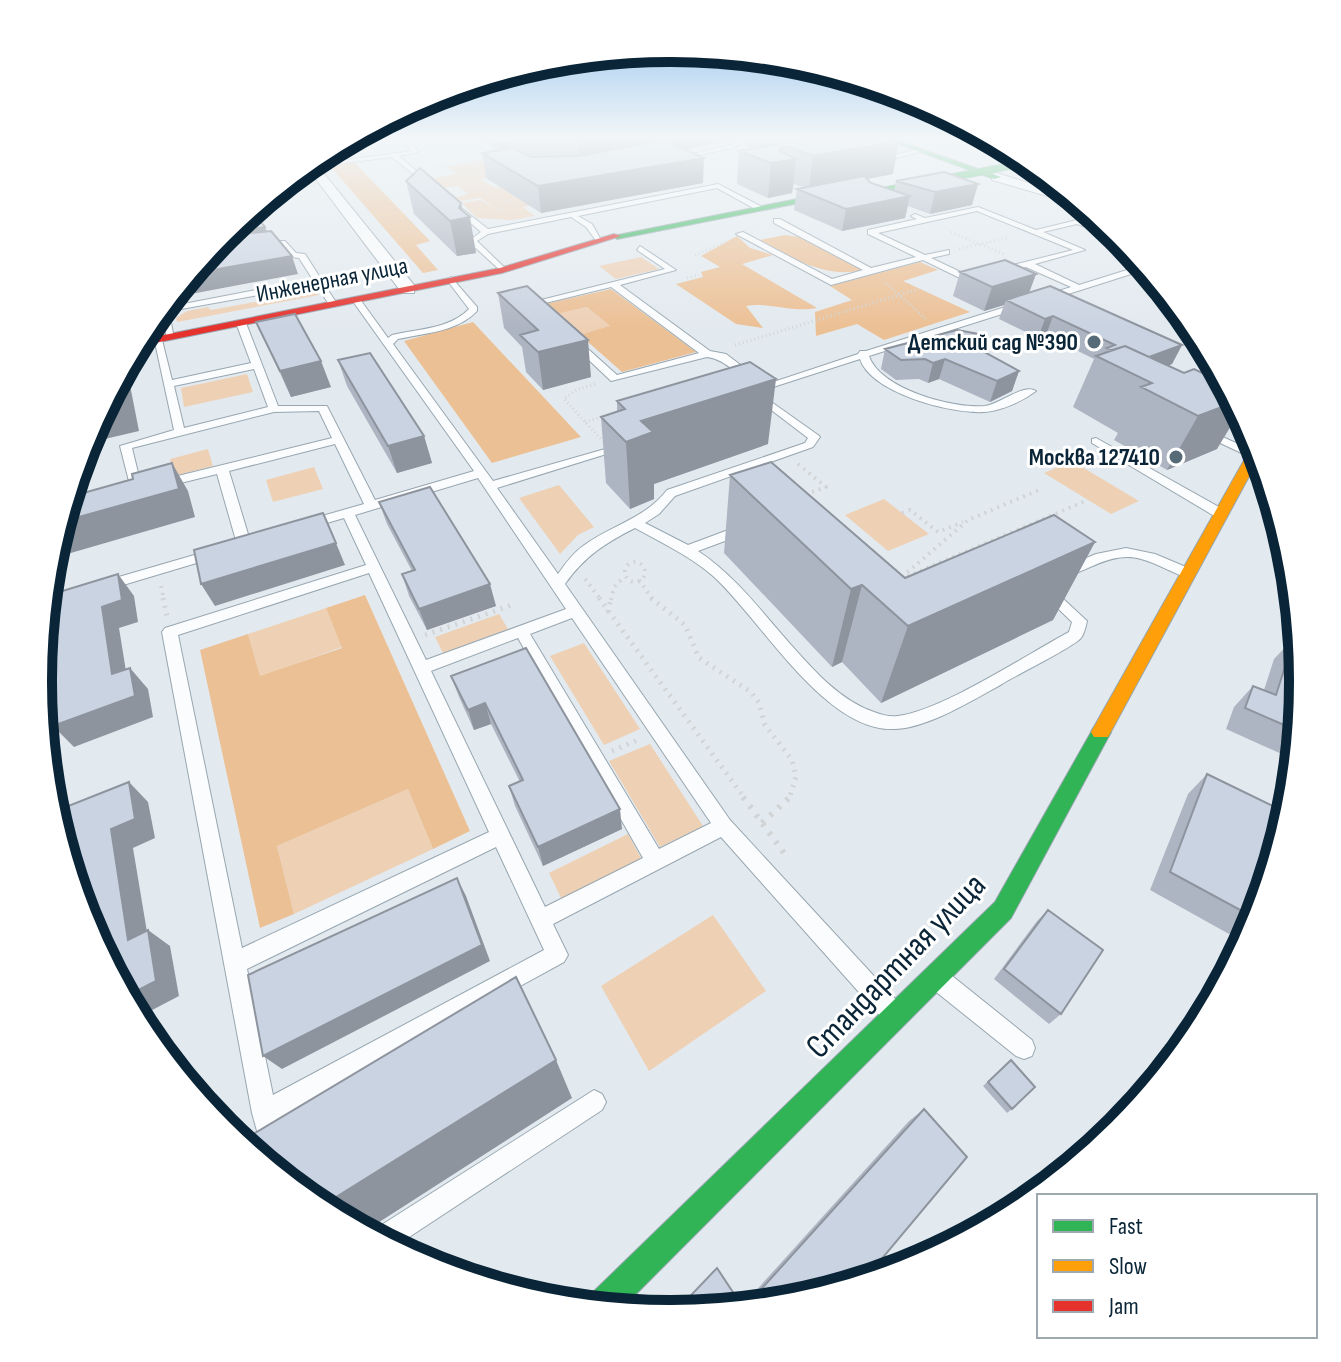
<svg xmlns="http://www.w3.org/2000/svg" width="1341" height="1362" font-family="'Sofia Sans Condensed',sans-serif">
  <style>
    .green { fill: #eed0b5 }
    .forest { fill: #ecc095 }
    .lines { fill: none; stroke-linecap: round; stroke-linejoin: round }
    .lane-casing { stroke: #97a6b0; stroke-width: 2 }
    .street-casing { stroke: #97a6b0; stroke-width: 2 }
    .fast-casing { stroke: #97a6b0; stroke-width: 2 }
    .slow-casing { stroke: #97a6b0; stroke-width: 2 }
    .jam-casing { stroke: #97a6b0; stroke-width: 2 }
    .path-far4 { stroke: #d0d4d6; stroke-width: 2; stroke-dasharray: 1 2; stroke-linecap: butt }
    .path-far3 { stroke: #d0d4d6; stroke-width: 3; stroke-dasharray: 1 3; stroke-linecap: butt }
    .path-far2 { stroke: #d0d4d6; stroke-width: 4; stroke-dasharray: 2 5; stroke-linecap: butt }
    .path-far1 { stroke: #d0d4d6; stroke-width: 5; stroke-dasharray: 2 6; stroke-linecap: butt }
    .path { stroke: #d0d4d6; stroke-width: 6; stroke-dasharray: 3 8; stroke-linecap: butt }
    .lane { fill: #fbfcfd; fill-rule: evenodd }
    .street { fill: #fbfcfd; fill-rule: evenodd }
    .fast { fill: #30b455; fill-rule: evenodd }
    .slow { fill: #ff9f0a; fill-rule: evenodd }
    .jam { fill: #e5322d; fill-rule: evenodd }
    .fast-bridge-casing { stroke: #97a6b0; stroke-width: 8; stroke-linecap: butt }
    .fast-bridge { stroke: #30b455; stroke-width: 7 }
    .wall { fill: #aeb5c2 }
    .shaded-wall { fill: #8d949e }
    .building { fill: #cad3e1; stroke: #8d949e; stroke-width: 2 }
    .poi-dot { fill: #566a77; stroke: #fff; stroke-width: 3 }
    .labels { text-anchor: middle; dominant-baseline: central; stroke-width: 6; stroke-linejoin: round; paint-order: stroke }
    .far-street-label { font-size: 24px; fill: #0a2537; stroke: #fff }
    .far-poi-label { font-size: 24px; font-weight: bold; fill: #0a2537; stroke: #fff; text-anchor: end }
    .near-street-label { font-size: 34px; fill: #0a2537; stroke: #fff }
    .rim { fill: none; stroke: #0a2537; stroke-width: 10 }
  </style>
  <rect width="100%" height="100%" fill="#e3eaef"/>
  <path class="green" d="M496 159 505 174 480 179 495 188 518 184 693 177 523 207 535 216 512 220 477 218 462 203 480 200 495 208 480 198 460 201 453 198 468 194 457 186 443 188 431 179 456 174 447 167Z
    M641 257 659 269 616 279 599 266Z
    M302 288 315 289 319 295 177 322 176 318 187 311 208 307 211 310 282 297 280 293Z
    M587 307 611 327 580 335 557 314Z
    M247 374 253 392 184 407 181 388Z
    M208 449 213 466 174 476 170 459Z
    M1072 461 1139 501 1111 514 1044 473Z
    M314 467 323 489 273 502 266 480Z
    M559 485 594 527 578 535 560 554 519 498Z
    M884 499 929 534 888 551 845 515Z
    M326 608 342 647 260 677 248 634Z
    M499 614 508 629 443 653 435 637Z
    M584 643 640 729 604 745 550 656Z
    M650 744 703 826 660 847 609 761Z
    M408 789 433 849 294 914 277 846Z
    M628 834 642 860 562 900 549 873Z
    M713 915 766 991 649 1071 601 986Z"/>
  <path class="forest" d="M355 163 430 241 416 245 438 270 423 273 330 166Z
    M785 235 799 237 862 270C825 279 793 258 760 240Z
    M737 236 750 248 773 255 742 264 817 308C791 313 771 302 746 306L763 328 736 324 676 284 703 277 701 272 720 267 701 256Z
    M920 262 938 270 903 281 970 312 884 340 857 324 816 336 815 312 852 300 830 286Z
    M611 289 696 352 622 372 580 335 610 326 587 307 557 314 545 304Z
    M473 322 581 437 492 463 404 341Z
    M365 595 470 831 433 849 408 789 277 846 294 914 260 928 200 650 248 634 260 676 342 648 326 608Z"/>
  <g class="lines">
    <g class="lane-casing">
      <path id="lane" d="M400 138H406L419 152 399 156 432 184V186H428L392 157 312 167 309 165 412 151Z
        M745 138H752L732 148 676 160 673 158 728 146Z
        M876 146 898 154 920 149 923 151 897 158 876 148Z
        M718 184 764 208 757 210 717 188 578 216 592 224 601 240 597 242 586 227 571 217 488 234 477 241 505 268 502 272 468 241 481 232 450 205 456 204 488 229Z
        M978 207 1036 230 1077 220 1097 226 1094 230 1077 224 1043 232 1085 250 1035 264 1079 285 1143 265 1147 269 1043 302 1039 299 1040 297 1071 287 1026 267 968 282 923 260 831 285 736 234 743 232 832 279 863 270 774 223V219H780L871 268 916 257 868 234V230L917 219 911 216 915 214 925 218ZM977 211 1073 250 969 276 931 258 949 254V250L925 255 878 233Z
        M262 241H285L296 253 305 254 337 304 336 306H330L319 289H292L170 311V307L173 306 292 283H315L299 258 291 257 280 245H259Z
        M640 246 676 270 620 285 710 351 726 354 755 376V380C738 381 730 360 707 357L611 381 572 344V340H578L617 375 699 353 611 287 533 306 529 303 665 269 637 250Z
        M451 277 477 307V311C457 332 425 333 398 339L393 344 493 481 619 445 629 447 497 488 558 574C565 564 573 553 583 546 611 525 645 519 667 490L805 443 808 438 766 406 765 404 770 401 818 435 820 437 813 447 675 496 659 514 645 523 688 545 739 526H749V532L698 551C733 574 758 607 785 638 809 665 838 700 874 712 881 715 891 717 898 716 943 710 1026 655 1069 632L1072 622 1044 595 1047 585H1057L1058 594 1087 621C1086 626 1084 634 1081 638 1072 648 1016 675 1002 684 973 700 928 728 895 729 825 733 760 618 713 576 690 556 662 543 635 528 605 543 584 557 565 584L730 820 897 1001 900 1009 897 1017 889 1020 881 1017 721 837 553 924 568 955 564 962 277 1119 275 1131 266 1134 257 1131 252 1113 162 632 165 628 366 565 344 518 306 529 299 525 301 522 364 504 335 444 229 471 251 544 244 548 237 544 217 474 136 494 132 493 120 446 174 430 154 338 162 340 172 380 251 363 236 323 241 320 246 323 278 406H327L375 500 474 471 352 300 359 298 388 338 392 335C417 329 450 329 469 309L447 280ZM254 369 268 407 184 428 174 386ZM319 411 332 438 141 485 132 448 274 412ZM478 478 566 609 426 660 355 515ZM369 573 489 832 242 948 178 635ZM572 618 711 823 659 849 530 634ZM518 638 643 858 545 907 431 671ZM496 847 544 950 273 1095 247 969Z
        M1021 302 1025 305 1024 307 869 356C880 389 953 409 985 406 1000 404 1024 383 1036 391 1023 401 1001 411 984 412 951 414 871 393 860 359L767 389 758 387 858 354 860 351H866Z
        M158 313 170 317 174 339H168L161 319 154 318Z
        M1205 429 1258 453 1260 455 1250 457 1201 434 1199 432Z
        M1096 438 1226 511 1227 514 1221 518 1216 517 1092 443V439Z
        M1126 548 1155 554 1193 570 1195 573 1188 578C1172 573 1157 563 1141 559 1113 551 1089 570 1063 578L1056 573 1058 570 1096 554Z
        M215 549 222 553 220 556 103 591 96 586 98 583Z
        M943 972 951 975 1032 1040 1035 1048 1032 1056 1024 1059 1016 1056 935 991 932 983 935 975Z
        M594 1090 602 1094 606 1102 602 1110 394 1247 370 1234 372 1231Z"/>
    </g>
    <g class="street-casing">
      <path id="street" d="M313 160 414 285V293H402L306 166Z
        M997 173 1073 197 1085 207 992 180V174Z
        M1102 221 1124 241 1087 228Z"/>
    </g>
    <g class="fast-casing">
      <path id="fast" d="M882 138H890L1001 177 994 179Z
        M852 188 855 192 617 239 613 236Z
        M1101 724 1108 727 1111 732 1011 918 621 1309 585 1305 589 1296 995 902 1094 727Z"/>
    </g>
    <g class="slow-casing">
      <path id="slow" d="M1257 444 1260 456 1108 737H1094L1091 732 1094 727 1251 448Z"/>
    </g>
    <g class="jam-casing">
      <path id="jam" d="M614 234 621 236 502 273 135 347 139 340 500 268Z"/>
    </g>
    <path class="path-far4" d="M431 153 489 157
      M434 168 488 159
      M495 216 518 192"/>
    <path class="path-far3" d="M951 232 1004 254
      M959 249 1007 238
      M695 255 728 241
      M687 278 699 275
      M886 283 926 319
      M735 345 919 289
      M595 384 576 390 564 399 601 439
      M1211 384 1221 375
      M585 422 604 416"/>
    <path class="path-far2" d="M798 464 826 487 802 496
      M902 513 910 510 938 532 963 522
      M625 572a10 10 0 1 1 20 0a10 10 0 1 1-20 0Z
      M902 577 968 520 1039 490
      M585 579 601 600
      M901 579 1088 500
      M639 580 653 600
      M161 586 164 600
      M611 600 614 587 624 577"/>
    <path class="path-far1" d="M163 598 167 616
      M599 598 745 799
      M651 598 685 625 699 658 751 692 759 703 765 725 792 760 796 777 789 799
      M608 612 611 598
      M425 635 515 604
      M612 751 640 739"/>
    <path class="path" d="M743 797 784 853
      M762 823 790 797"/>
    <use href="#lane" class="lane"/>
    <use href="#street" class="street"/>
    <use href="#fast" class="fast"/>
    <use href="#slow" class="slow"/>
    <use href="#jam" class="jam"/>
    <g class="fast-bridge-casing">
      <path id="fast-bridge" d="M872 193 1030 162"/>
    </g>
    <use href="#fast-bridge" class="fast-bridge"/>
  </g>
  <path class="wall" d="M479 138H740L684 149 703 183 541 213 486 178 482 153 497 151Z
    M744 138H889L893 174 867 179 871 183 894 191 896 181 978 184 972 205 930 214 908 206 905 218 842 231 794 210 797 189 803 187 794 184 792 193 768 198 737 184 739 151 752 149 744 145Z
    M406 181 463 211 476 253 457 256 414 214Z
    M960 272 1036 274 1029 293 1182 345 1172 364 1168 366 1217 449 1167 470 1114 440 1118 433 1073 407 1094 359 1046 335 1038 338 999 319 1004 305 984 311 953 296Z
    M498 293 591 377 543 390 526 372 522 347 504 328Z
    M256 322 331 387 291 397Z
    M885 349H979L1019 371 1012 391 990 402 939 379 928 383 919 379 896 380 881 369Z
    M338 360 424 436 432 463 397 473 347 386Z
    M617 401 768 444 654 484V499L630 509 606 483 601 417 617 412Z
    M730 475 905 578 1095 542 1053 620 881 703 842 662 832 667 724 553Z
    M379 502 496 606 427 630 409 596 402 574 412 571 387 524Z
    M1294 638 1303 681 1295 760 1226 729 1234 707 1253 686 1264 690 1274 659Z
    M526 648 622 829 543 866 515 806 509 786 520 782 491 724 474 730 459 697 451 676Z
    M1207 774 1253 917 1229 934 1150 890 1188 794Z
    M1048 910 1061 1014 1049 1024 994 979 1037 921Z
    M1011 1060 1012 1109 1007 1113 983 1086Z
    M924 1109 793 1301 674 1313 742 1306 909 1121Z"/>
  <path class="shaded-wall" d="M578 138H740L581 171Z
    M804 138 899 141 893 174 809 190 813 156 802 152Z
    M511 143 512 152 502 154 500 144Z
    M783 145 782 162 796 159 792 193 768 198 771 163Z
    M704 158 703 183 541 213 538 186Z
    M978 184 972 205 930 214 935 192Z
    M910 196 905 218 842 231 846 209Z
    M461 203 464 218 470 217 476 253 457 256 450 221 459 208Z
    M265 227 269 238 214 245 226 232Z
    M292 256 298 274 191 294 185 281 190 274Z
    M1036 274 1027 298 1006 300 1004 305 984 311 992 287Z
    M1053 316 1046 335 1038 338 1045 319Z
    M984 335 978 355 975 347Z
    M588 340 591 377 543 390 538 352Z
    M1182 345 1172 364 1139 377 1136 362Z
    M945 359 939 379 928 383 933 363Z
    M321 361 331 387 291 397 280 371Z
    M124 368 128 375 139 431 92 442 88 436Z
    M1019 371 1012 391 990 402 997 381Z
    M776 379 768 444 654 484V499L630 509 626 442 641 421Z
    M1235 402 1240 411 1217 449 1167 470 1198 416Z
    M424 436 432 463 397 473 388 446Z
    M172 463 188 491 195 517 50 559 74 480 78 517Z
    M1095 542 1053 620 881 703 908 626Z
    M336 543 345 565 215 606 201 584Z
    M118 574 134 596 138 622 119 628 130 696 112 674 102 607Z
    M490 584 496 606 427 630 419 609Z
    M862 585 842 662 832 667 851 589Z
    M130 668 148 689 153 717 74 747 53 726Z
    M485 703 491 724 474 730 468 710Z
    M129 782 148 802 155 838 133 848 151 956 128 940 111 829Z
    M620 809 622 829 543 866 538 847Z
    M457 878 466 896 490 961 282 1069 263 1056Z
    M148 930 170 946 179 996 137 1018 125 997Z
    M556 1060 572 1098 370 1228 368 1233 320 1207Z"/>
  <path class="building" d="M491 138H510L511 143 500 144Z
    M813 138H889L899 141 813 156 783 145 779 151 796 159 771 163 739 151Z
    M664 140 704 158 538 186 482 153 513 148 531 157 579 156Z
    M420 168 461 203 459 208 470 217 450 221 406 181Z
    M944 172 978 184 935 192 896 181Z
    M864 176 871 183 910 196 846 209 797 189Z
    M247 214 252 223 261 222 265 227 226 232Z
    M271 231 292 256 190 274 221 236Z
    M1005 260 1036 274 992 287 960 272Z
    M527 286 588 340 538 352 520 335 538 330 498 293Z
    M1050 286 1182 345 1149 357 1125 346 1112 350 1107 348 1115 345 1053 316 1045 319 1006 300Z
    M295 314 321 361 280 371 256 322Z
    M957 330 984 335 975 347 1019 371 997 381 945 359 933 363 925 359 901 360 885 349Z
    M1125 346 1184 373 1194 369 1226 384 1235 402 1198 416 1141 387 1152 383 1096 356Z
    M370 353 424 436 388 446 338 360Z
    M750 362 776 379 641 421 653 432 626 442 601 417 625 409 617 401Z
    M118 379 123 404 102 409Z
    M771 462 905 578 1054 515 1095 542 908 626 862 585 851 589 730 475Z
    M172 463 179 489 61 522 69 497 133 479 132 474Z
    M430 487 490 584 419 609 402 574 415 570 379 502Z
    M323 513 336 543 201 584 194 550Z
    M118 574 122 600 102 607 112 674 130 668 135 696 53 726 45 614 46 596Z
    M1294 638 1299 640 1303 681 1298 731 1245 708 1253 686 1276 695Z
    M526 648 620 809 538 847 509 786 523 780 485 703 468 710 451 676Z
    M1207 774 1285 812 1253 917 1170 872Z
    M129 782 135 819 111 829 128 940 148 930 156 981 125 997 86 923 53 812Z
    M457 878 482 945 263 1056 248 975Z
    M1048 910 1103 950 1061 1014 1004 969Z
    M516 977 556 1060 320 1207 240 1142Z
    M1011 1060 1035 1087 1012 1109 988 1082Z
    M924 1109 967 1157 864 1280 793 1301 746 1306Z
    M717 1268 742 1306 674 1313Z"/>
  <linearGradient id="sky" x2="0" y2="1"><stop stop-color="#8fc1ec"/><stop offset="0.42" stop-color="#f2f6f8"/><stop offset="1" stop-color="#f2f6f8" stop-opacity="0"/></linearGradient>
  <rect width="1341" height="328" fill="url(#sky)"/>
  <g class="poi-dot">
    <circle cx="1094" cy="342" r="8"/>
    <circle cx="1176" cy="457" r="8"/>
  </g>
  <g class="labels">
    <g class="far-street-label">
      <text transform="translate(332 280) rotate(-11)">Инженерная улица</text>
    </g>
    <g class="far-poi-label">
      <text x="1078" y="342">Детский сад №390</text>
      <text x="1160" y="457">Москва 127410</text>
    </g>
    <g class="near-street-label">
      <text transform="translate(896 966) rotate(-46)">Стандартная улица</text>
    </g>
  </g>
  <path d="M0 0H1341V1362H0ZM670 62H671A618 618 0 0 1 1289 680V682A618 618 0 0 1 671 1300H670A618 618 0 0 1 52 682V680A618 618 0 0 1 670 62Z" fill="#fff" fill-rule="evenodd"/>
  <path class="rim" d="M670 62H671A618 618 0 0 1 1289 680V682A618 618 0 0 1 671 1300H670A618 618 0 0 1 52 682V680A618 618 0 0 1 670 62Z"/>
  <rect x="1037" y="1194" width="280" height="144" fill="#ffffff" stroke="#9da8af" stroke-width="2"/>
  <rect x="1053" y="1220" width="40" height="12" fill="#30b455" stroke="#9da8af" stroke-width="2"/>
  <text x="1109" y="1234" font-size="24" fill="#0a2537">Fast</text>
  <rect x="1053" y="1260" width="40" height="12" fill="#ff9f0a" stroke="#9da8af" stroke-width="2"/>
  <text x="1109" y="1274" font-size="24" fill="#0a2537">Slow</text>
  <rect x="1053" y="1300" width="40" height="12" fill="#e5322d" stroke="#9da8af" stroke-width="2"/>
  <text x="1109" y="1314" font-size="24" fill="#0a2537">Jam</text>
</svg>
